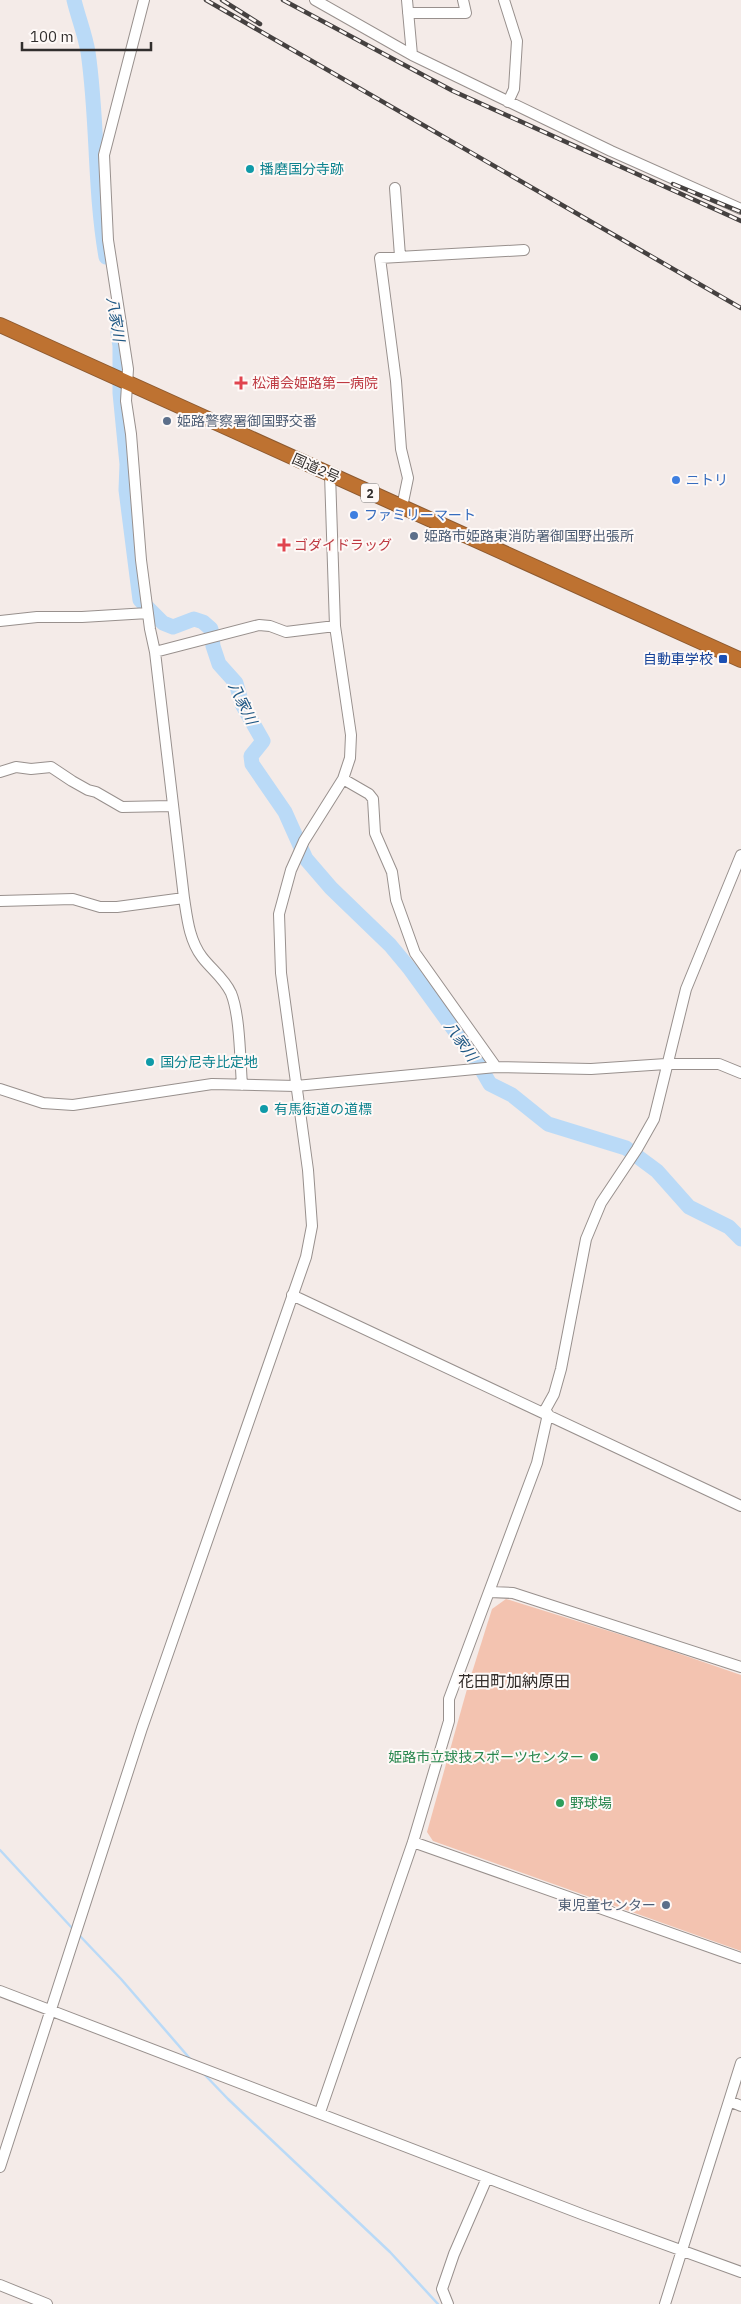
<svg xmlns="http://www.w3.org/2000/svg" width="741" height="2304" font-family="'IBM Plex Sans','Noto Sans JP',sans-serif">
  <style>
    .green { fill: #f3c3b0 }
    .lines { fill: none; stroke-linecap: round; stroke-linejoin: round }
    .stream { stroke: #badaf7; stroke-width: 2.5 }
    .river { stroke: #badaf7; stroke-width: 15 }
    .minor-casing { stroke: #98908d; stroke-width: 12 }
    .highway-casing { stroke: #8d5a30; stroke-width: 16 }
    .minor { stroke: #fff; stroke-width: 10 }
    .highway { stroke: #be7231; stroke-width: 14 }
    .rail-casing { stroke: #454140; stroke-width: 4.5 }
    .rail { stroke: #fef9f7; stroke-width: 2.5; stroke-dasharray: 8; stroke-linecap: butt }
    .culture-dot { fill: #0f9aa8; stroke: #fef9f7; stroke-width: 2 }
    .health-dot { fill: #e0444e; stroke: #fef9f7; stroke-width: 2 }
    .service-dot { fill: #5c6f8a; stroke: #fef9f7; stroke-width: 2 }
    .shop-dot { fill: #3f7fe0; stroke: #fef9f7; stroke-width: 2 }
    .transit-dot { fill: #1a4fb4; stroke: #fef9f7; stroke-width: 2 }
    .leisure-dot { fill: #2e9e5b; stroke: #fef9f7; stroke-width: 2 }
    .labels { text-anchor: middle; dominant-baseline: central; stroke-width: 4; stroke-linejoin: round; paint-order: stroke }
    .shield { fill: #fef9f7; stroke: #6e6b6a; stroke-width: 1 }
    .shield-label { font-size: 12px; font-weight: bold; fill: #312e2d }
    .culture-label { font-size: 14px; fill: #0d838f; stroke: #fef9f7; text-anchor: start }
    .health-label { font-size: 14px; fill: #be3a42; stroke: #fef9f7; text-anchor: start }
    .service-label { font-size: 14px; fill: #4e5e75; stroke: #fef9f7; text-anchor: start }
    .street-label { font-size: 14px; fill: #312e2d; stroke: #fef9f7 }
    .shop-label { font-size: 14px; fill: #366cbe; stroke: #fef9f7; text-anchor: start }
    .transit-label { font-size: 14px; fill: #164399; stroke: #fef9f7; text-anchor: end }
    .leisure-label { font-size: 14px; fill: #27864d; stroke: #fef9f7; text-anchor: end }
    .water-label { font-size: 15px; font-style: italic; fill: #1d5784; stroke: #fef9f7 }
    .quarter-label { font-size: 16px; fill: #332d2a; stroke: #fef9f7 }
  </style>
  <rect width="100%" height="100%" fill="#f4ebe8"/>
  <path class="green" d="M506 1599 657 1646 741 1675V1951L433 1841 427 1832 469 1682 492 1609Z"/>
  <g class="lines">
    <path class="stream" d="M0 1850 73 1929
      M79 1935 121 1979 192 2061
      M204 2074 228 2099 390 2252 438 2304"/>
    <path class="river" d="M74 0C78 17 85 34 88 52 98 120 94 188 106 257
      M118 333 120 346V393L127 464 126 490 140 600 163 623 173 627 194 619 203 622 211 629 213 646 219 664 236 683 242 704 263 741 251 756 252 764 285 812 306 859 331 888 390 945 410 969 476 1060 490 1084 512 1095 548 1124 626 1148 657 1171 689 1207 729 1227 741 1239"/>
    <g class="minor-casing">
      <path id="minor" d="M144 0 104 155 108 240 128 369 126 401 131 434 141 560 150 629 155 652 184 898C187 917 189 940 202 957 211 969 224 978 231 993 240 1015 240 1059 242 1085
        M315 0 412 55 611 151 741 209
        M407 0 412 55
        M504 0 517 41 514 89 508 102
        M408 13H466L463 0
        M395 188 400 256
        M402 507 408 478 401 449 396 381 380 258 524 250
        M0 621 37 617H82L148 613
        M155 652 259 625 270 626 286 632 335 626
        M0 772 16 767 31 769 51 767 72 781 88 790 96 792 122 807 172 806
        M343 779 369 794 373 799 375 833 392 872 396 900 415 953 496 1067
        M0 901 73 899 100 907H117L184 898
        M0 1089 43 1103 73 1105 212 1084 296 1086 496 1067 591 1069 666 1064H719L741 1073
        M292 1295 741 1506
        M544 1412 554 1394 561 1369 586 1239 601 1203 637 1149 654 1119 686 989 741 855
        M490 1592 513 1593 741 1667
        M413 1842 741 1958
        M0 1991 584 2215 741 2272
        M729 2101 741 2106
        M320 2112 413 1842 449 1721V1699L537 1463 548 1414
        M0 2167 142 1728 306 1257 312 1226 308 1170 281 973 279 914 291 870 304 841 343 779 350 758 351 735 335 626 330 474
        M0 2285 47 2304
        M448 2304 442 2289 454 2254 487 2178
        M665 2304 741 2063"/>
    </g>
    <g class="highway-casing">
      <path id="highway" d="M0 325 741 660"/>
    </g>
    <use href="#minor" class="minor"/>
    <use href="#highway" class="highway"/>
    <g class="rail-casing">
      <path id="rail" d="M206 0 741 308
        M222 0 260 24
        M283 0 453 91 741 221
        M673 184 741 212"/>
    </g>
    <use href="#rail" class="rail"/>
  </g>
  <g class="culture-dot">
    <circle cx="250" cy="169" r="5"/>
    <circle cx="150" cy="1062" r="5"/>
    <circle cx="264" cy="1109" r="5"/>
  </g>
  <g class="health-dot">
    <path d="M238.5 375.5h5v5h5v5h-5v5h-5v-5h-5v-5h5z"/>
    <path d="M281.5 537.5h5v5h5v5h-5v5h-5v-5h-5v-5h5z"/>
  </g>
  <g class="service-dot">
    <circle cx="167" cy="421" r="5"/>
    <circle cx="414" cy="536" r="5"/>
    <circle cx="666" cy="1905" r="5"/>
  </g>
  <g class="shop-dot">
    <circle cx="676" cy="480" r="5"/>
    <circle cx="354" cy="515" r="5"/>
  </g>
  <rect class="transit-dot" x="718" y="654" width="10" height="10" rx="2.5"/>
  <g class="leisure-dot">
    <circle cx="594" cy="1757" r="5"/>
    <circle cx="560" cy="1803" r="5"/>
  </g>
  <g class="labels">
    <rect class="shield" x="361" y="483.5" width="18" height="19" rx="4"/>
    <g class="shield-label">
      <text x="370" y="493">2</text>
    </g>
    <g class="culture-label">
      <text x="260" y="169">播磨国分寺跡</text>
      <text x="160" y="1062">国分尼寺比定地</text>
      <text x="274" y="1109">有馬街道の道標</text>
    </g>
    <g class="health-label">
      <text x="252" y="383">松浦会姫路第一病院</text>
      <text x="294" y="545">ゴダイドラッグ</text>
    </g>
    <g class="service-label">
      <text x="177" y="421">姫路警察署御国野交番</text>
      <text x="424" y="536">姫路市姫路東消防署御国野出張所</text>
      <text x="656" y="1905" text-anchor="end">東児童センター</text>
    </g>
    <g class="street-label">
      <text transform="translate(316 468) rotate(24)">国道2号</text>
    </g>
    <g class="shop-label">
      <text x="686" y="480">ニトリ</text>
      <text x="364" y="515">ファミリーマート</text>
    </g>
    <g class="transit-label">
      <text x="713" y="659">自動車学校</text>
    </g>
    <g class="leisure-label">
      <text x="584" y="1757">姫路市立球技スポーツセンター</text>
      <text x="570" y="1803" text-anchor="start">野球場</text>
    </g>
    <g class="water-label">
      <text transform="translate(116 319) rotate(81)">八家川</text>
      <text transform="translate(243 703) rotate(64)">八家川</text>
      <text transform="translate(461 1041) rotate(55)">八家川</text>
    </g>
    <g class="quarter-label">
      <text x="514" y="1681">花田町加納原田</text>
    </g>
  </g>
  <path d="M22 42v8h129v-8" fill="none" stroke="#312e2d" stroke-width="2.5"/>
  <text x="30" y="42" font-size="15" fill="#312e2d" stroke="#fef9f7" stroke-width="4" paint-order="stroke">100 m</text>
</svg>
